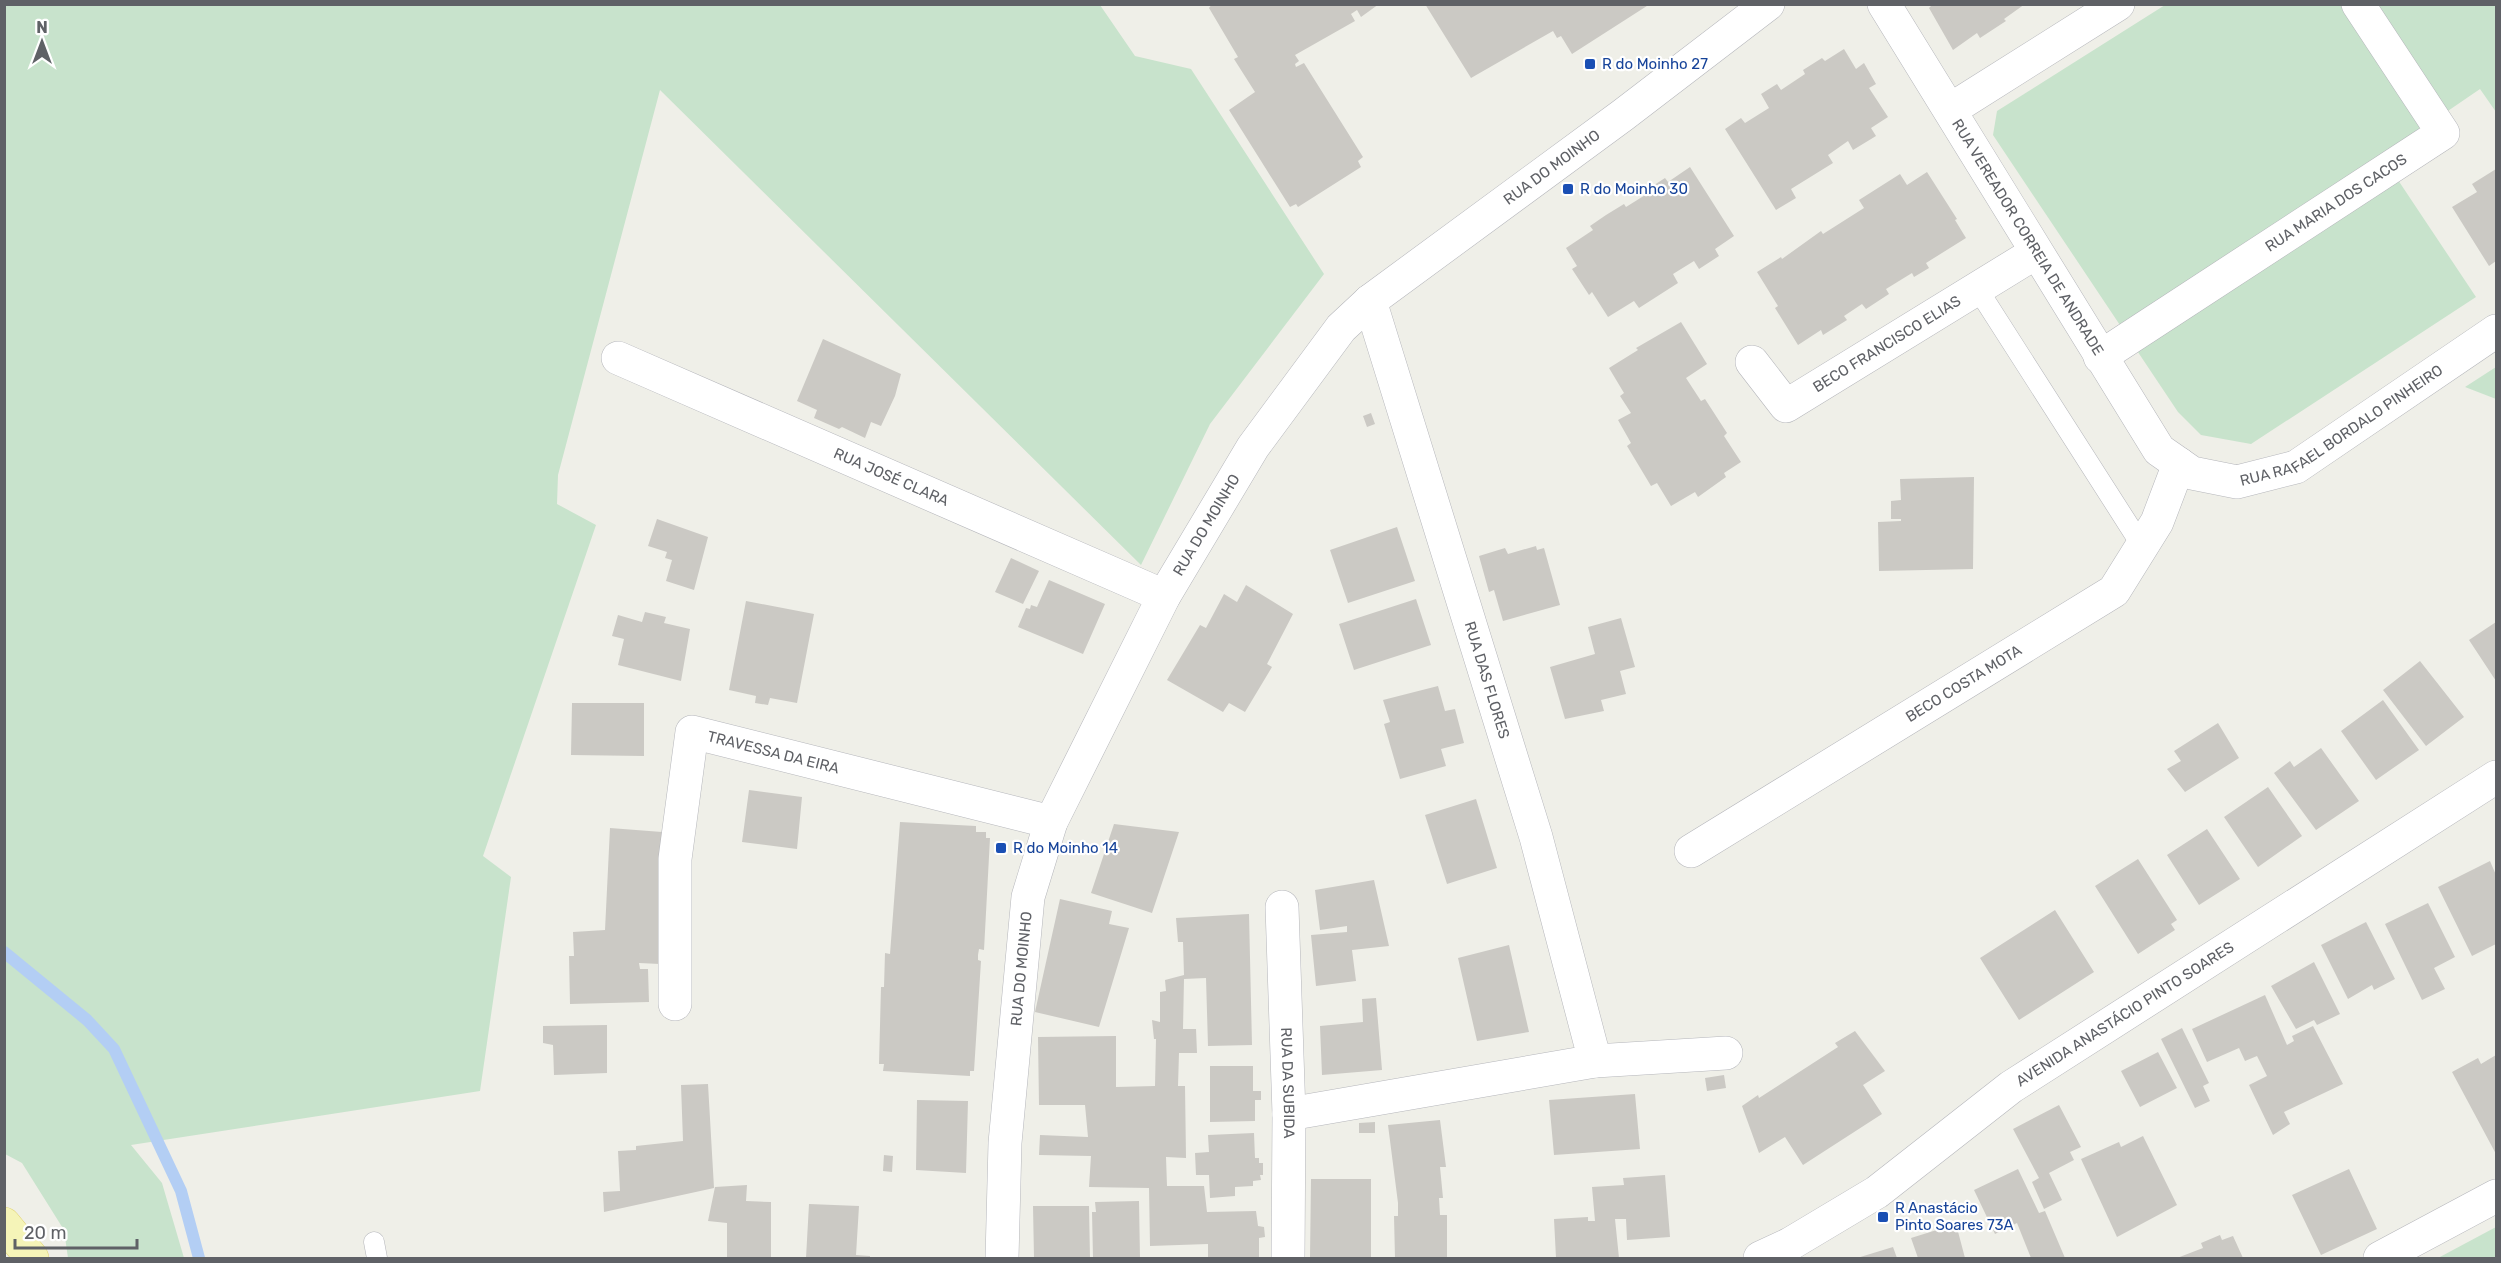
<svg xmlns="http://www.w3.org/2000/svg" width="2501" height="1263" font-family="Rubik,sans-serif">
  <style>
    .green { fill: #c8e3cc }
    .lines { fill: none; stroke-linecap: round; stroke-linejoin: round }
    .stream { stroke: #b3cef4; stroke-width: 12 }
    .building { fill: #cbc9c4 }
    .service-casing { stroke: #b5b6bb; stroke-width: 21 }
    .minor-casing { stroke: #b5b6bb; stroke-width: 34 }
    .tertiary-casing { stroke: #b5b6bb; stroke-width: 34 }
    .primary-casing { stroke: #e0d171; stroke-width: 34 }
    .service { stroke: #fff; stroke-width: 20 }
    .minor { stroke: #fff; stroke-width: 33 }
    .tertiary { stroke: #fff; stroke-width: 33 }
    .primary { stroke: #f5f4b8; stroke-width: 33 }
    .transit-dot { fill: #1a4fb4; stroke: #fff; stroke-width: 2 }
    .labels { text-anchor: middle; dominant-baseline: central; stroke-width: 4.5; stroke-linejoin: round; paint-order: stroke }
    .transit-label { font-size: 15px; fill: #164399; stroke: #fff; text-anchor: start }
    .street-label { font-size: 15px; fill: #5f6166; stroke: #fff }
  </style>
  <rect width="100%" height="100%" fill="#efefe8"/>
  <path class="green" d="M5 4 1100 5 1135 56 1191 69 1324 274 1210 424 1141 565 660 90 558 475 557 504 596 525 483 856 511 877 480 1091 131 1145 162 1183 184 1258H68L64 1230 22 1163 5 1154Z
    M2165 5H2496V112L2480 89 2382 156 2476 297 2251 444 2201 435 2178 412 1993 135 1997 111Z
    M2496 367V399L2465 387Z
    M2496 1227V1258H2438Z"/>
  <g class="lines">
    <path class="stream" d="M4 952 87 1020 114 1049 181 1191 199 1258"/>
  </g>
  <path class="building" d="M1212 4H1379L1361 17 1357 10 1351 14 1355 21 1295 55 1299 61 1295 64 1296 67 1304 63 1363 157 1358 161 1361 167 1298 207 1296 204 1290 207 1229 110 1255 92 1234 59 1238 57 1209 8Z
    M1425 4H1650L1572 54 1561 36 1557 38 1553 31 1471 78Z
    M1933 4H2025L2004 19 2006 21 1980 38 1977 33 1953 50 1929 8Z
    M1844 49 1856 69 1864 63 1876 84 1869 88 1888 117 1871 128 1876 136 1853 150 1848 141 1828 155 1833 163 1791 189 1796 198 1776 210 1725 129 1741 118 1745 123 1769 108 1761 94 1777 84 1781 90 1805 74 1803 70 1822 58 1825 61Z
    M1690 167 1734 236 1715 249 1719 256 1699 269 1694 261 1673 274 1678 283 1639 308 1634 301 1608 317 1592 292 1589 295 1572 269 1577 266 1566 248 1593 230 1590 226 1606 215 1624 204 1626 207 1650 192 1648 189 1665 178 1668 182Z
    M2496 169V261L2489 266 2452 207 2477 192 2472 184Z
    M1927 172 1957 219 1955 220 1966 238 1926 263 1929 268 1914 277 1912 273 1886 289 1889 294 1866 309 1862 304 1844 316 1847 320 1823 335 1821 330 1798 345 1775 308 1778 306 1757 272 1781 257 1782 259 1821 231 1823 234 1864 208 1859 200 1900 174 1907 185Z
    M1681 322 1707 364 1686 378 1701 401 1705 399 1727 433 1724 436 1741 462 1724 473 1726 477 1698 497 1695 492 1671 506 1657 483 1651 486 1627 446 1631 443 1618 420 1631 413 1620 396 1624 393 1609 368 1638 350 1636 348Z
    M823 339 901 374 895 396 881 426 871 422 865 438 842 427 839 429 814 418 817 410 797 401Z
    M1371 413 1375 424 1367 427 1363 416Z
    M1974 477 1973 569 1879 571 1878 522 1901 521V519H1891V501L1901 500 1900 479Z
    M657 519 708 537 694 590 666 581 672 560 665 558 667 552 648 546Z
    M1397 527 1415 581 1348 603 1330 550Z
    M1536 546 1537 550 1544 548 1560 605 1503 621 1494 590 1489 592 1479 556 1505 548 1508 554Z
    M1011 558 1039 571 1023 604 995 592Z
    M1049 580 1105 604 1083 654 1018 627 1026 608 1030 609 1031 605 1037 607Z
    M1246 585 1293 614 1267 664 1272 667 1245 712 1229 703 1223 712 1167 680 1200 625 1206 628 1224 594 1237 602Z
    M1416 599 1431 645 1354 670 1339 624Z
    M746 601 814 614 797 703 770 698 768 705 755 703 756 696 729 690Z
    M645 612 666 617 664 623 690 629 681 681 618 665 624 639 612 636 618 615 642 622Z
    M1621 618 1635 667 1620 671 1626 694 1601 700 1604 711 1565 719 1550 667 1595 654 1588 627Z
    M2496 622V681L2469 640Z
    M2420 661 2464 717 2426 746 2383 690Z
    M1438 686 1445 711 1455 709 1464 743 1441 749 1446 766 1400 779 1384 724 1390 722 1383 700Z
    M2383 700 2419 750 2376 780 2341 731Z
    M572 703H644V756L571 755Z
    M2218 723 2239 758 2185 792 2167 769 2181 761 2174 751Z
    M2321 748 2359 801 2316 830 2274 773 2290 761 2294 767Z
    M2268 787 2302 836 2258 867 2224 817Z
    M749 790 802 797 797 849 742 842Z
    M1476 799 1497 868 1447 884 1425 815Z
    M900 822 976 826V832H986V838H990L984 950 979 949 978 955V960L981 961 974 1071H970V1076L883 1071 884 1064H879L881 987H884L885 953 890 954Z
    M1114 824 1179 832 1152 913 1091 893Z
    M610 828 662 832 660 964 639 963 640 969H648L649 1002 570 1004 569 956H574L573 932 605 930Z
    M2207 829 2240 879 2199 905 2167 855Z
    M2138 859 2177 920 2171 924 2175 930 2138 954 2095 886Z
    M2490 861 2496 875V944L2472 956 2438 887Z
    M1374 880 1389 946 1352 950 1356 981 1316 986 1311 935 1347 932V926L1320 930 1315 890Z
    M1060 899 1112 911 1109 924 1129 928 1099 1027 1035 1012Z
    M2428 903 2455 957 2434 968 2445 989 2422 1000 2385 924Z
    M2055 910 2094 972 2019 1020 1980 958Z
    M1249 914 1252 1045 1208 1046 1206 978 1184 979 1183 1029H1196L1197 1053H1179L1178 1086H1185L1186 1158 1166 1157 1167 1186H1204L1207 1212 1256 1211 1258 1226 1264 1227 1265 1237 1259 1238V1258H1208V1244L1150 1246 1149 1188 1089 1187 1091 1156 1039 1155 1040 1135 1088 1137 1085 1105H1039L1038 1037 1116 1036V1087L1155 1086 1156 1039H1154L1152 1020 1160 1022V992L1166 991 1165 980 1184 975 1183 942H1178L1176 918Z
    M2366 922 2395 979 2374 990 2372 985 2348 999 2321 945Z
    M1509 945 1529 1032 1477 1041 1458 958Z
    M2314 962 2340 1014 2317 1025 2314 1020 2296 1029 2271 986Z
    M2265 995 2287 1045 2294 1041 2292 1036 2313 1026 2343 1084 2284 1112 2290 1124 2273 1135 2249 1085 2267 1076 2257 1056 2245 1061 2239 1048 2207 1062 2192 1029Z
    M1376 998 1382 1070 1322 1075 1320 1026 1363 1022 1362 999Z
    M607 1025V1073L554 1075 553 1045 543 1043V1026Z
    M2182 1028 2209 1083 2203 1086 2210 1101 2195 1108 2161 1039Z
    M1855 1031 1885 1071 1863 1085 1882 1114 1803 1165 1785 1137 1759 1153 1742 1106 1758 1095 1759 1098 1838 1047 1835 1043Z
    M2158 1052 2177 1088 2140 1107 2121 1071Z
    M2496 1055V1154L2452 1072 2478 1058 2481 1064Z
    M1210 1066H1253V1091H1261V1100H1255V1121L1210 1122Z
    M1724 1075 1726 1088 1707 1091 1705 1078Z
    M708 1084 714 1188 604 1212 603 1192 620 1191 618 1151 636 1150V1146L683 1141 681 1085Z
    M1635 1094 1640 1149 1554 1155 1549 1100Z
    M917 1100 968 1101 966 1173 916 1170Z
    M2059 1105 2081 1147 2070 1152 2074 1160 2049 1173 2062 1200 2044 1209 2032 1182 2039 1178 2013 1129Z
    M1440 1120 1446 1167H1440L1443 1198H1439L1440 1215H1447V1258H1395L1394 1216H1398V1203L1388 1125Z
    M1375 1122V1133H1359V1123Z
    M1254 1133 1255 1158H1259V1163H1263V1175H1260L1261 1180 1253 1181V1186L1235 1187V1196L1210 1198 1209 1175H1196L1195 1153 1209 1152 1208 1135Z
    M2143 1136 2177 1205 2117 1237 2081 1159 2119 1142 2121 1147Z
    M884 1155 893 1156 892 1172 883 1171Z
    M2018 1169 2039 1213 2045 1211 2065 1258H2031L2017 1223 1995 1234 1974 1190Z
    M2349 1169 2377 1229 2321 1255 2292 1195Z
    M1665 1175 1670 1237 1627 1240 1626 1219H1615L1619 1258H1556L1554 1219 1588 1217V1221H1595L1592 1187 1624 1185 1623 1178Z
    M1311 1179H1371V1258L1310 1257Z
    M747 1185 746 1201 771 1202V1258H727V1223L708 1221 715 1187Z
    M1139 1201 1140 1258H1093L1092 1212H1096L1095 1202Z
    M809 1204 859 1206 856 1255 870 1256V1258H806Z
    M1033 1206H1089L1090 1258H1034Z
    M1956 1224 1965 1258H1918L1911 1238Z
    M2220 1235 2222 1240 2233 1236 2243 1258H2177L2203 1248 2201 1243Z
    M1893 1247 1897 1258H1857Z"/>
  <g class="lines">
    <g class="service-casing">
      <path id="service" d="M1977 288 2142 546
        M374 1242 377 1258"/>
    </g>
    <g class="minor-casing">
      <g id="minor">
        <path d="M1950 110 2118 4"/>
        <path id="s1" d="M2100 357 2443 133 2358 4"/>
        <path id="s2" d="M618 358 1164 596"/>
        <path id="s3" d="M1752 362 1786 406 2035 253"/>
        <path id="s4" d="M1691 851 2114 591 2157 522 2179 464"/>
        <path id="s5" d="M1282 907 1289 1114 1288 1258"/>
        <path id="s6" d="M675 1004V859L692 732 1051 822"/>
        <path d="M1595 1061 1726 1053"/>
        <path d="M1289 1114 1595 1061 1536 837 1370 301"/>
        <path id="s7" d="M1002 1258 1005 1143 1028 897 1051 822 1164 596 1253 447 1341 328 1370 301 1623 115 1768 4"/>
        <path d="M2380 1258 2496 1196"/>
      </g>
    </g>
    <g class="tertiary-casing">
      <g id="tertiary">
        <path id="s8" d="M1884 4 2159 450 2192 473 2237 482 2296 467 2496 331"/>
        <path id="s9" d="M1760 1258 1790 1244 1877 1192 2011 1087 2496 777"/>
      </g>
    </g>
    <g class="primary-casing">
      <path id="primary" d="M4 1224 32 1258"/>
    </g>
    <use href="#service" class="service"/>
    <use href="#minor" class="minor"/>
    <use href="#tertiary" class="tertiary"/>
    <use href="#primary" class="primary"/>
  </g>
  <g class="transit-dot">
    <rect x="1584" y="58" width="12" height="12" rx="3"/>
    <rect x="1562" y="183" width="12" height="12" rx="3"/>
    <rect x="995" y="842" width="12" height="12" rx="3"/>
    <rect x="1877" y="1211" width="12" height="12" rx="3"/>
  </g>
  <g class="labels">
    <g class="transit-label">
      <text x="1602" y="64">R do Moinho 27</text>
      <text x="1580" y="189">R do Moinho 30</text>
      <text x="1013" y="848">R do Moinho 14</text>
      <text x="1895" y="1208">R Anastácio<tspan x="1895" dy="17">Pinto Soares 73A</tspan></text>
    </g>
    <g class="street-label">
      <text stroke="none"><textPath href="#s7" startOffset="1280">RUA DO MOINHO</textPath></text>
      <text stroke="none"><textPath href="#s1" startOffset="282">RUA MARIA DOS CACOS</textPath></text>
      <text stroke="none"><textPath href="#s8" startOffset="274">RUA VEREADOR CORREIA DE ANDRADE</textPath></text>
      <text stroke="none"><textPath href="#s3" startOffset="174">BECO FRANCISCO ELIAS</textPath></text>
      <text stroke="none"><textPath href="#s8" startOffset="730">RUA RAFAEL BORDALO PINHEIRO</textPath></text>
      <text stroke="none"><textPath href="#s2" startOffset="298">RUA JOSÉ CLARA</textPath></text>
      <text stroke="none"><textPath href="#s7" startOffset="776">RUA DO MOINHO</textPath></text>
      <text transform="translate(1487 680) rotate(73)">RUA DAS FLORES</text>
      <text stroke="none"><textPath href="#s4" startOffset="320">BECO COSTA MOTA</textPath></text>
      <text stroke="none"><textPath href="#s6" startOffset="357">TRAVESSA DA EIRA</textPath></text>
      <text stroke="none"><textPath href="#s7" startOffset="290">RUA DO MOINHO</textPath></text>
      <text stroke="none"><textPath href="#s9" startOffset="440">AVENIDA ANASTÁCIO PINTO SOARES</textPath></text>
      <text stroke="none"><textPath href="#s5" startOffset="176">RUA DA SUBIDA</textPath></text>
    </g>
  </g>
  <rect width="2501" height="1263" fill="none" stroke="#5f6166" stroke-width="12"/>
  <g transform="translate(42 42)" stroke="#ffffff" stroke-width="4.5" paint-order="stroke">
  <path d="M0-4.5L10 22L0 15L-10 22Z" fill="#5f6166"/>
  <text y="-9" font-size="16" font-weight="bold" text-anchor="middle" fill="#5f6166">N</text>
  </g>
  <path d="M15 1239v9h122v-9" fill="none" stroke="#5f6166" stroke-width="3"/>
  <text x="24" y="1239" font-size="18" fill="#5f6166" stroke="#ffffff" stroke-width="4.5" paint-order="stroke">20 m</text>
</svg>
